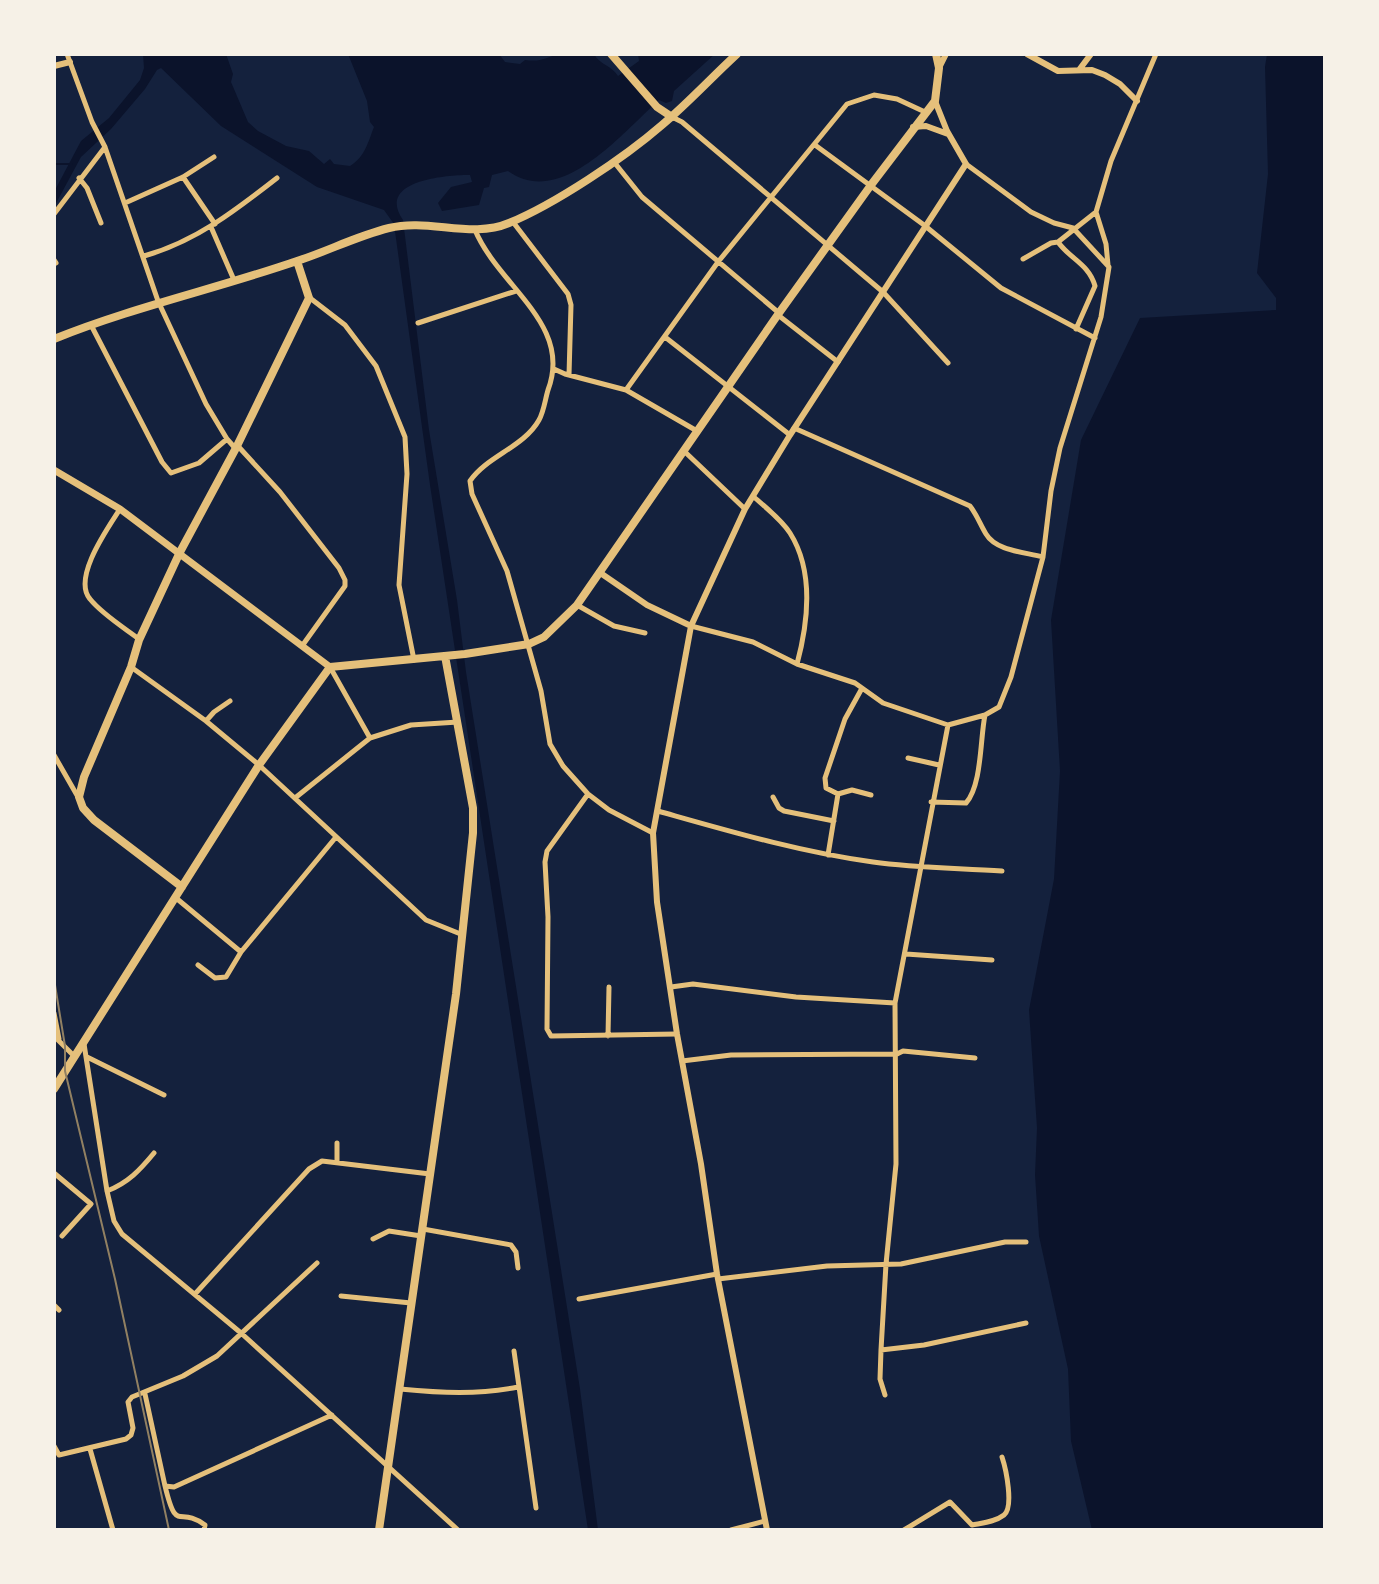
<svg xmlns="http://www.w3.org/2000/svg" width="1379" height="1584" font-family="Spectral,serif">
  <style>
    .water { fill: #0b132b }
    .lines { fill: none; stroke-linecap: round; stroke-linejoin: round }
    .stream { stroke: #0b132b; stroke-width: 2 }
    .minor { stroke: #e5c07b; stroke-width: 5 }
    .tertiary { stroke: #e5c07b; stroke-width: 6 }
    .secondary { stroke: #e5c07b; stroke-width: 7 }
    .primary { stroke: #e5c07b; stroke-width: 8 }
    .rail { stroke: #918062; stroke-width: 2 }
  </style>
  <rect width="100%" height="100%" fill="#14213d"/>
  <path class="water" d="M143 54H226L233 74 231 82 248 122 258 131 286 146 309 151 324 164 330 159 334 164 350 166C365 157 368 142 374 127L370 122 367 101 348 54H499L505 62 520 64 525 60C542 62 545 58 558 54 568 51 583 54 594 54 600 65 611 65 618 76L639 61 638 54H715L674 91 672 101 666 103 659 100C622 133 561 209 508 171L492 175 489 187 484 188 479 205 442 211 438 203 451 187 472 182 470 175C444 175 376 181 403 220L429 430 457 600 466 672 580 1389 598 1530H588L430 485 394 224 384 210 317 187 221 126 161 68 157 70 145 89 111 129 81 157 54 207V192L81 141 109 118 140 80 144 68Z
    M1267 54H1325V1530H1092L1071 1441 1068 1369 1039 1236 1035 1175 1037 1128 1029 1010 1054 879 1060 771 1051 620 1081 440 1140 318 1276 310V298L1257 273 1268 174 1265 67Z"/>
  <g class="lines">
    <path class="stream" d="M54 164H72"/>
    <path class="minor" d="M67 54 92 122 105 147 158 301 206 404 227 439 235 448
      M672 117 682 122 883 292 948 363
      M815 145 924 225 1001 288 1095 338
      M614 162 642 197 779 313
      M183 177 215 224
      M79 178 87 188 101 223
      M125 203 183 177 214 157
      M1096 212 1106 244 1108 265
      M54 214 105 147
      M513 222 568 294 571 305 569 375
      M211 227 234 280
      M475 230C499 287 573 324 548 390 545 400 544 411 539 420 524 447 487 456 470 481L472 494 507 571 541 691 550 744 563 766 588 794 609 810 653 833
      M1058 242C1070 259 1089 264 1095 286L1076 329
      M144 256C195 242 236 210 277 178
      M1023 259 1051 243 1058 242 1096 212 1111 161 1156 54
      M54 260 56 263
      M310 298 345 325 376 366 405 437 407 474 399 585 414 660
      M778 315 838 362
      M418 323 516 291
      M91 325 162 462 171 473 199 463 227 439
      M665 337 790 435
      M554 369 565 374 626 390 697 431
      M626 390 718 262 847 104 874 95 897 99 925 112
      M794 428 970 506C977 515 980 524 986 534 996 551 1025 552 1043 557
      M237 445 280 492 339 568 345 580V586L302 646
      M684 451 745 509
      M754 497C766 508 781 519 790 533 814 571 808 623 797 664
      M120 509C108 528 72 578 90 599 102 614 123 627 139 639
      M577 605 614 626 645 633
      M691 626 753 642 797 664 855 683 883 703 948 725 985 715 999 707 1011 677 1043 557 1051 491 1060 448 1101 317 1109 267 1073 228 1054 223 1031 212 966 164
      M131 667 206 721 259 765 426 920 463 935
      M330 667 370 738
      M206 721 214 712 230 701
      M54 755 78 797
      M908 758 939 765
      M588 794 547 851 545 862 548 917 547 1029 551 1036 677 1034
      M838 794 852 790 871 795
      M773 797 779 808 784 811 834 821
      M295 798 370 738 411 725 458 722
      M931 802 966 803C982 785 980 739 985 715
      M658 811C729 831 800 852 873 862 916 868 959 868 1002 871
      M828 855 838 794 826 788 825 778 845 719 861 690
      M176 898 241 952
      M906 954 992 960
      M198 965 215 978 226 977 241 952 336 837
      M671 987 693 984 796 997 895 1003
      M54 1013 59 1039
      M54 1036 74 1056
      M608 1036 609 987
      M84 1044 107 1191 114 1221 122 1234 241 1333 458 1530
      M87 1057 164 1095
      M682 1061 731 1055 897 1054 903 1051 975 1058
      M337 1162V1143
      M54 1173 91 1204 62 1236
      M107 1191C128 1183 140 1170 154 1153
      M423 1229 511 1245 516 1252 518 1268
      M373 1239 389 1231 421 1236
      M718 1279 827 1266 901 1264 1005 1242H1026
      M195 1294 309 1169 322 1161 430 1174
      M341 1296 411 1303
      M579 1299 717 1274
      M54 1305 59 1310
      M881 1350 924 1345 1026 1323
      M514 1351 536 1508
      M400 1389C441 1393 478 1395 518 1387
      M145 1394 165 1486 174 1487 332 1415
      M885 1395 880 1379 881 1350 886 1264 896 1164 895 1003 948 725
      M54 1446 59 1455 126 1439 131 1435 133 1428 128 1402 132 1397 183 1376 217 1356 317 1263
      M90 1449 113 1530
      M165 1486C177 1535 178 1505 205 1525L204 1530
      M731 1530 765 1521
      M904 1530 950 1502 972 1525C982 1523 995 1522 1004 1515 1014 1507 1006 1469 1002 1457"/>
    <path class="tertiary" d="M1027 54 1058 71 1092 70 1105 75 1120 84 1137 101
      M54 66 70 62
      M939 68 946 54
      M1079 70 1091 54
      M913 127 926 126 948 134
      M599 572 647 605 691 626
      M767 1530 717 1274 701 1164 677 1034 657 902 653 833 691 626 745 509 790 435 966 164 947 131 935 101"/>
    <path class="secondary" d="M54 470 120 509 330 667"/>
    <path class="primary" d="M611 54 657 107 672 117
      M54 339C133 307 216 289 297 261 328 251 357 236 389 228 428 218 472 239 509 223 555 204 624 158 662 125 688 103 712 77 737 54
      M182 887 94 820 83 808 79 797 84 777 131 667 139 640 180 552 236 448 309 298 297 261
      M54 1089 259 765 330 667 465 654 529 644 544 637 577 605 779 313 871 185 935 101 939 68 936 54
      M379 1530 456 994 473 833V808L445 656"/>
    <path class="rail" d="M54 979 65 1046V1071L115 1279 169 1530"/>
  </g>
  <rect width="1379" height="1584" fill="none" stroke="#f6f1e7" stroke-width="112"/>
</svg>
